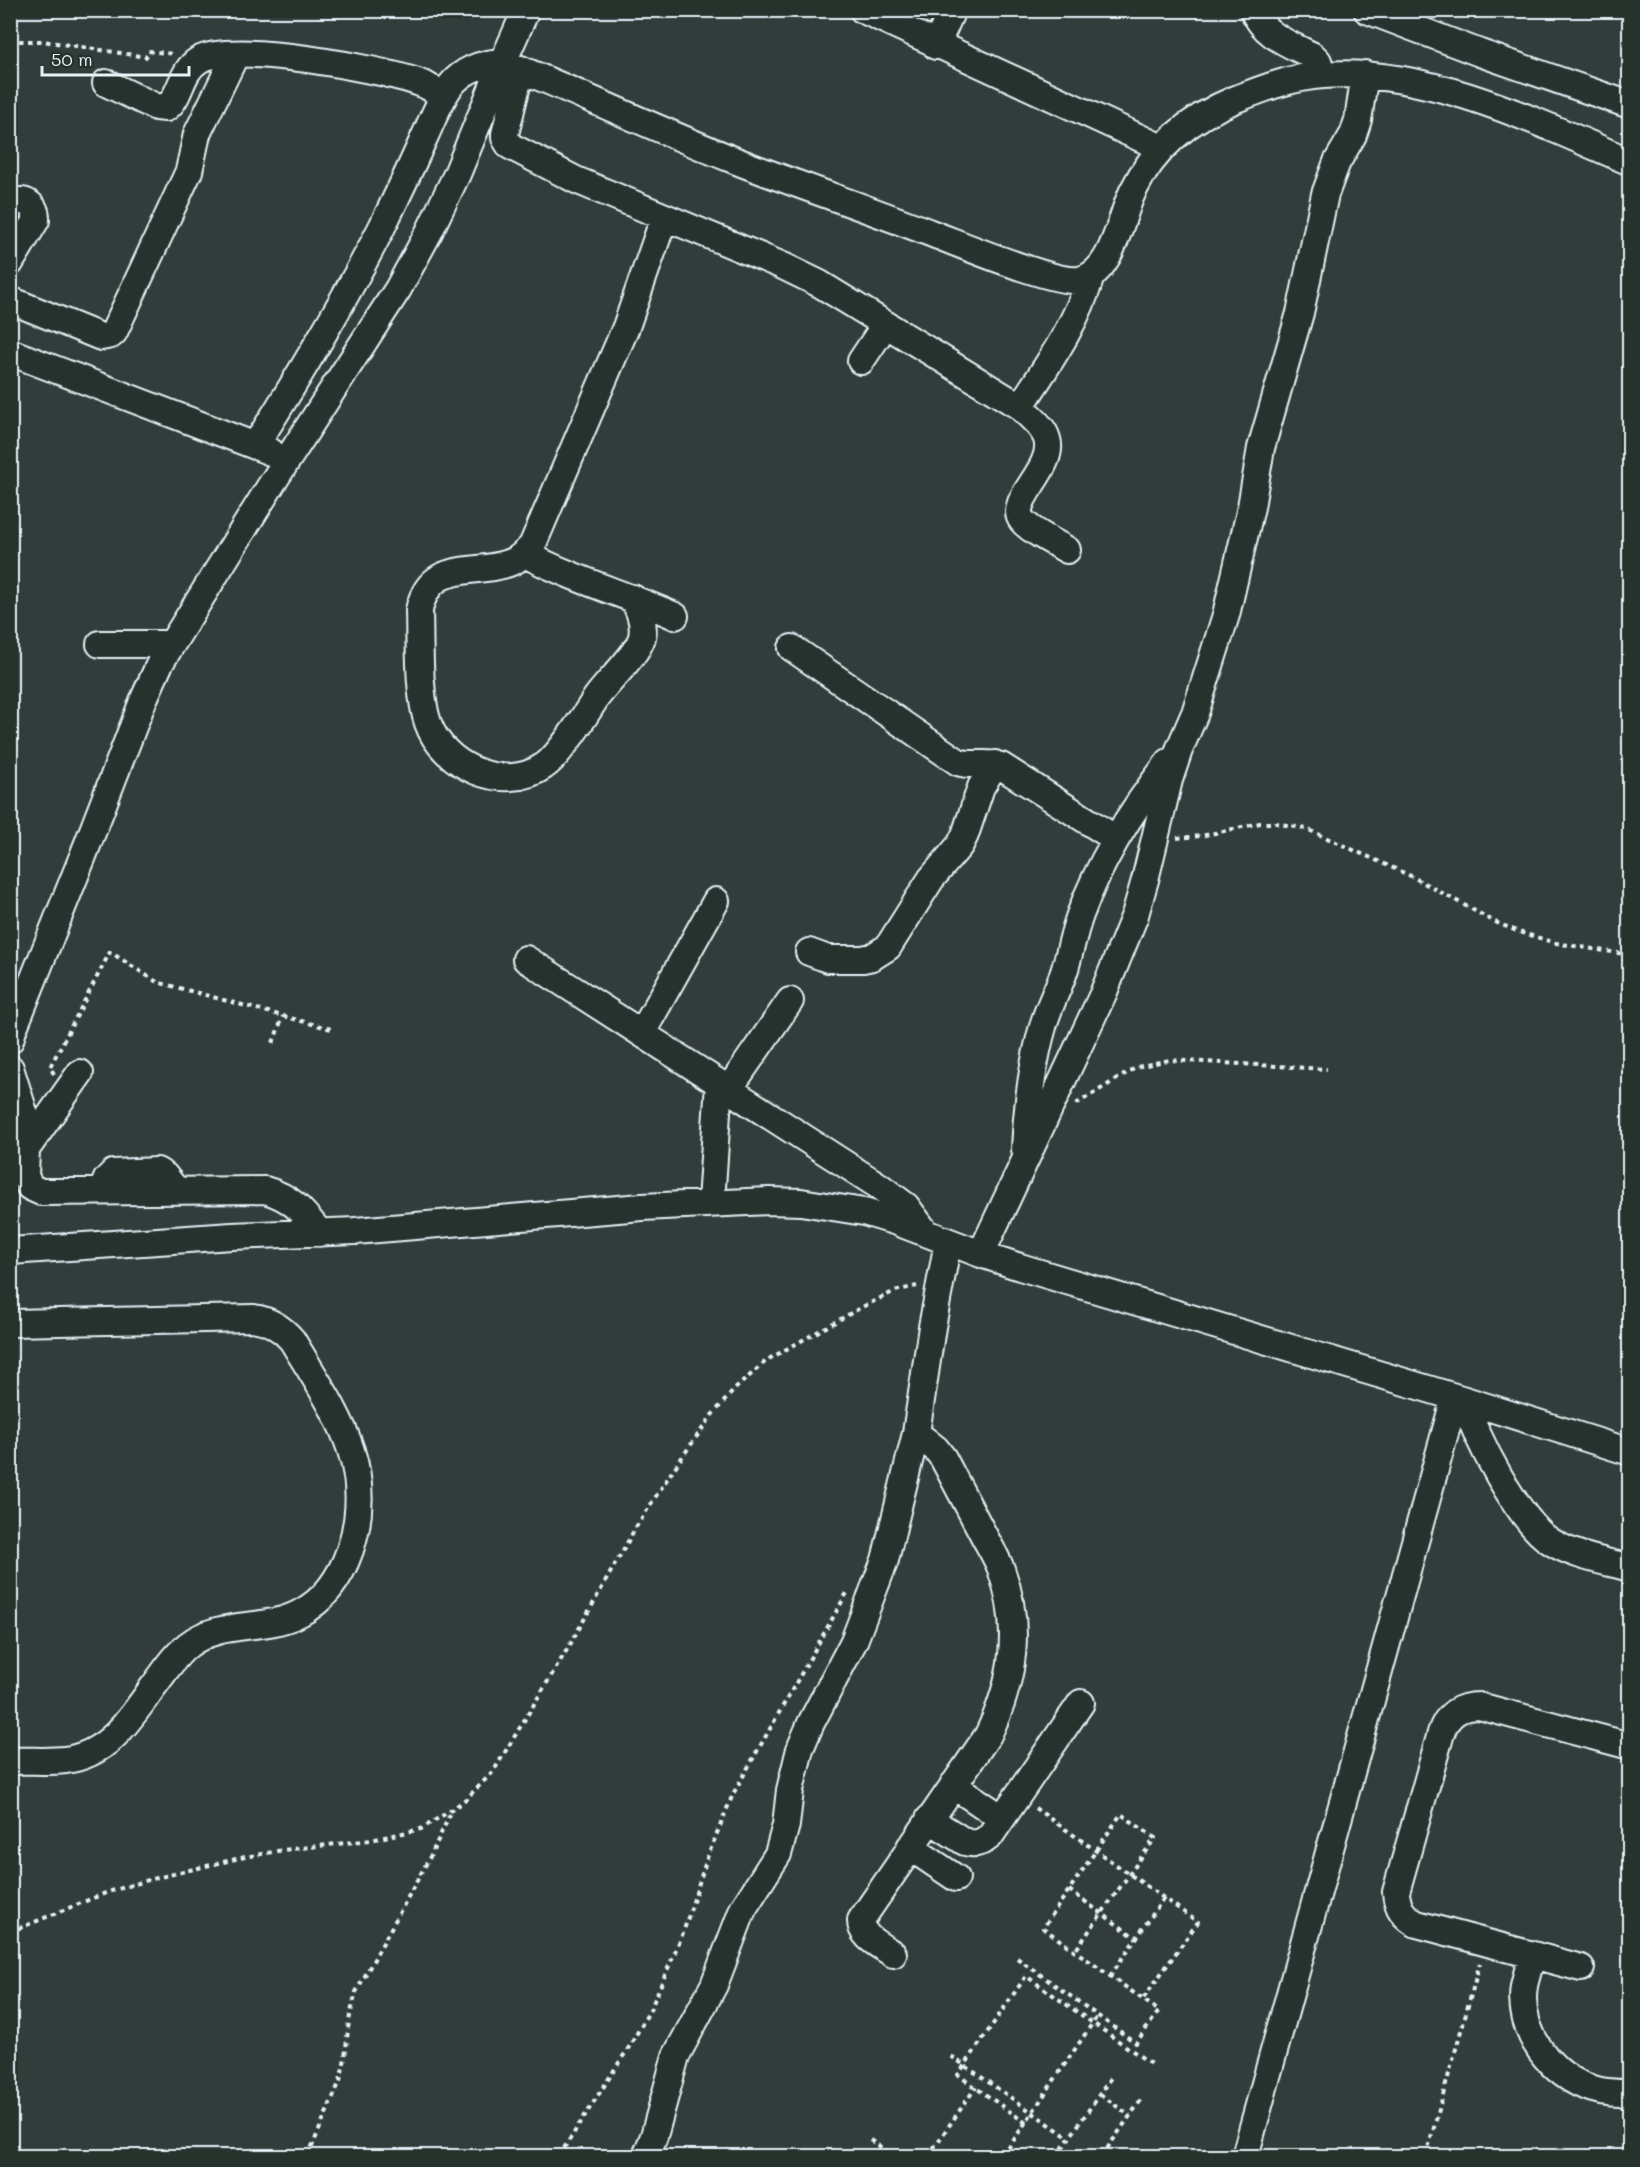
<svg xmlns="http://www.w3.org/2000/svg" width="1640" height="2167" font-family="Mali,sans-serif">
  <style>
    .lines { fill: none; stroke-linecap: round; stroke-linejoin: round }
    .minor-casing { stroke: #e8f1f8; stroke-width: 30 }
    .path { stroke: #e8f1f8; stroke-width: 4; stroke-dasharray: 4.5 4.5; stroke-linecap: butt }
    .minor { stroke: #26332d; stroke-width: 26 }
  </style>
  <rect width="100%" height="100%" fill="#323d3b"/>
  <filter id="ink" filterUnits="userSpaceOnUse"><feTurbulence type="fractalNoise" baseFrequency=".0167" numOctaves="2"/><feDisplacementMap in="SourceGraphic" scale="12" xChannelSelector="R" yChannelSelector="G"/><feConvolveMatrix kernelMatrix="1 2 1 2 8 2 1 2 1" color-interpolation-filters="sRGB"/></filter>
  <g filter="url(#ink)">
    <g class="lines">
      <g class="minor-casing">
        <path id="minor" d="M863 10 1162 148
          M1253 10C1264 36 1290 44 1313 56L1318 61 1323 75
          M1367 10 1480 53 1630 105
          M936 46 952 10
          M521 69 505 134V138L510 146 576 180 783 266 820 284 1014 403 1024 401C1050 361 1077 323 1091 276
          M106 83 156 107 166 108C181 98 180 71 199 60 232 41 383 69 420 83 429 86 436 91 443 98
          M10 204C24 197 37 204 36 220L10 263
          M10 300 101 337 111 335 114 332 189 171 197 134 236 54
          M10 352 271 452
          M861 361 885 325
          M1018 404C1027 415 1043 425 1047 439 1056 467 1009 499 1021 519 1027 529 1055 543 1067 550
          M255 446C300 375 343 303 381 229 396 199 410 169 424 138 432 121 439 101 451 85 464 69 483 63 503 62 580 93 656 129 734 160 799 186 867 208 933 234 960 244 1055 284 1079 280 1113 274 1120 217 1133 191 1155 146 1192 117 1236 99 1264 88 1293 77 1323 75 1425 67 1538 122 1630 162
          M525 554C572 579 625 594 675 616
          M633 598C639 610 645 623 642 637 638 654 608 681 596 698 586 714 558 757 544 766 503 794 443 766 428 723 418 695 420 641 419 610 431 556 477 578 514 561 521 557 526 552 532 546L626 327 664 218
          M100 644H171
          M792 648 958 762C972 767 986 761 1001 766L1116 839
          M809 952 828 959H863L872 957 888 947 931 879 960 845 965 835 981 787 995 764
          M526 959 879 1186 906 1206 926 1233
          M642 1033 716 901
          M10 1040 13 1030 83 856 143 701 160 663 271 485 398 289 429 232 457 174 503 62 526 10
          M10 1068 27 1122 25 1176 30 1187 41 1192 265 1190C293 1198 302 1211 320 1233
          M729 1089 790 1001
          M27 1148 80 1073
          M1025 1149C1027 1106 1032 1064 1044 1023 1049 1006 1058 989 1064 972 1070 953 1073 934 1080 915 1100 860 1133 808 1169 762
          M102 1191 107 1179 113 1173 157 1171 165 1176 176 1190
          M711 1202 719 1083
          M10 1251 232 1236 355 1231 642 1207 769 1201 801 1202 864 1212 897 1222 981 1254 1020 1267 1465 1400 1630 1452
          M981 1254 1103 994 1135 915 1145 880 1169 780 1179 750 1195 713 1226 615 1251 507 1261 448 1300 313 1325 194 1337 162 1353 135 1358 120 1365 74
          M10 1323 253 1318C269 1320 281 1327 292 1340 334 1410 378 1466 350 1550 341 1576 325 1600 300 1613 265 1632 221 1619 188 1645 174 1656 164 1673 153 1687 130 1719 108 1755 65 1760 47 1762 28 1760 10 1761
          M1465 1400C1473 1435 1520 1522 1550 1541 1573 1556 1604 1561 1630 1568
          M953 1785 1002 1818
          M929 1819 965 1842C975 1845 982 1843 990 1836L1081 1703
          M910 1847 956 1878
          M893 1954C880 1945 860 1937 861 1920L988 1735C1014 1681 1022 1627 1001 1569 996 1556 988 1544 982 1532 969 1507 956 1483 943 1458L936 1449 916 1433
          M1532 1955C1530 1965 1526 1976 1524 1986 1517 2031 1551 2077 1593 2089 1605 2093 1617 2093 1630 2093
          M1581 1968 1417 1924C1403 1917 1397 1907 1396 1892L1441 1733C1447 1714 1460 1706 1479 1706L1630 1746
          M646 2156 654 2136 676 2056 714 1985 743 1909 778 1854 786 1825 790 1790 800 1749 811 1723 854 1641 885 1560 916 1433 932 1327 948 1242
          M1245 2156 1455 1397"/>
      </g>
      <path class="path" d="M10 41H43L146 57 148 51 174 54
        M1177 838 1201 836 1260 823H1276L1307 829 1413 877 1495 922 1519 932 1556 943 1630 955
        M273 1043 283 1016
        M54 1074 50 1067 110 952 157 982 331 1029
        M1076 1104 1137 1067 1169 1060 1327 1069
        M1035 1808 1198 1922 1143 1999
        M1069 1890 1136 1938
        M10 1932 108 1892 152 1879 240 1858 283 1850 371 1840 421 1829 453 1809 467 1798 493 1772 571 1643 636 1527 673 1470 712 1415 735 1389 767 1360 862 1307 895 1291 917 1286
        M1017 1958 1136 2043 1159 2011 1043 1928 1121 1814 1155 1838 1075 1951
        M1110 1976 1164 1898
        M951 2056 1069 2138
        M1100 2094 1130 2116
        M1026 2123 958 2075 1026 1976 1154 2066
        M870 2140 894 2156
        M308 2156 340 2081 345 2058 349 2020 356 1992 431 1855 452 1810
        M559 2156 631 2044 651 2008 683 1933 707 1858 733 1794 848 1591
        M928 2156 976 2087
        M1003 2156 1098 2015
        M1057 2156 1112 2076
        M1102 2156 1141 2100
        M1426 2156 1480 1963"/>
      <use href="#minor" class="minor"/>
    </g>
  </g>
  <rect width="1640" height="2167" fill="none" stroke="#26332d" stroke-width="36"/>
  <rect x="18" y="18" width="1604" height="2131" fill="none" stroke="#e8f1f8" stroke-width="2" filter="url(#ink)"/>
  <path d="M42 66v9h147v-9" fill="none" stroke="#e8f1f8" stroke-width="3"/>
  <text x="51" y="66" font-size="18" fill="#e8f1f8" stroke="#26332d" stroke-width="4.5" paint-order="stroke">50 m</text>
</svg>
